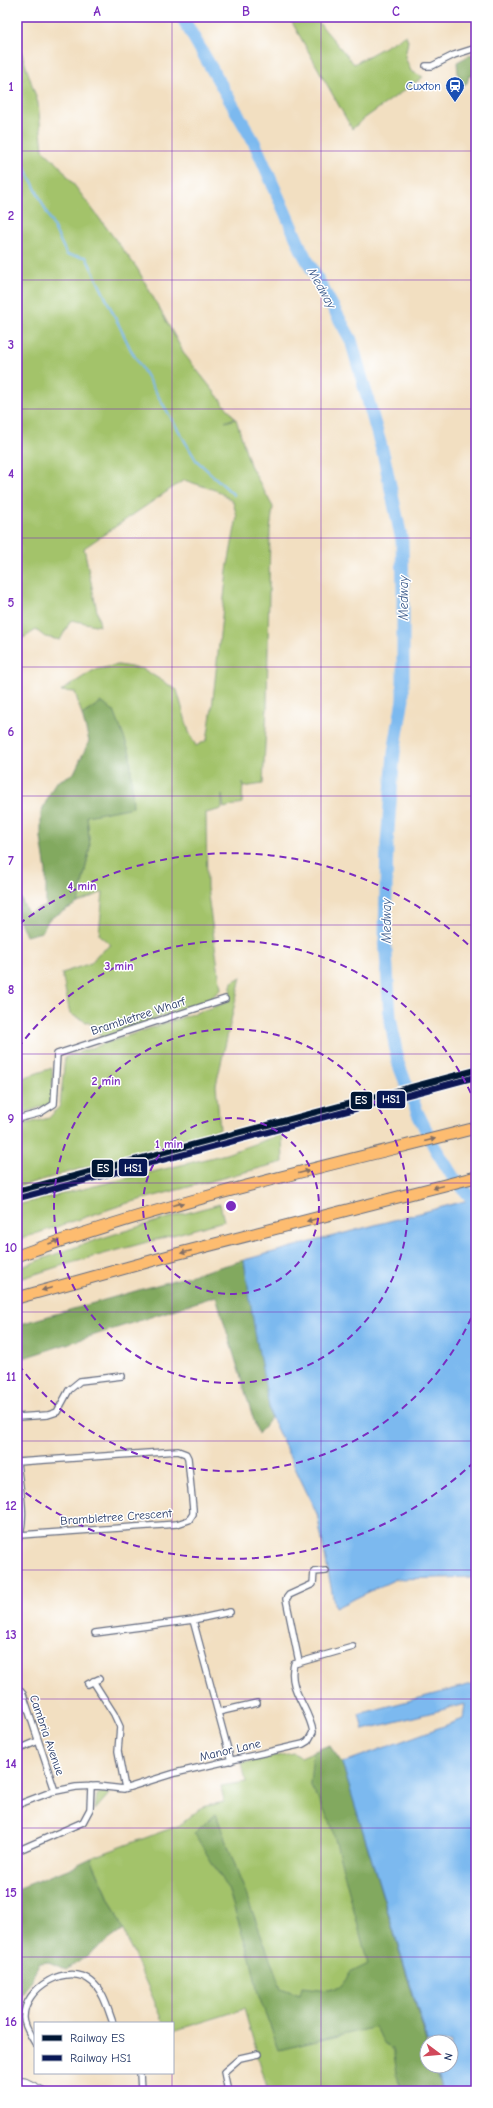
<svg xmlns="http://www.w3.org/2000/svg" width="493" height="2108" font-family="'Comic Neue',sans-serif">
  <style>
    .green { fill: #a3c36b; stroke: #5f7964 }
    .forest { fill: #82a95f; stroke: #4e6c5e }
    .water { fill: #7bb9ef; stroke: #4b74a6 }
    .lines { fill: none; stroke-linecap: round; stroke-linejoin: round }
    .stream { stroke: #7bb9ef; stroke-width: 2 }
    .river { stroke: #7bb9ef; stroke-width: 13 }
    .minor-casing { stroke: #666d81; stroke-width: 8 }
    .tertiary-casing { stroke: #666d81; stroke-width: 9 }
    .motorway-casing { stroke: #666d81; stroke-width: 13 }
    .minor { stroke: #fff; stroke-width: 5.5 }
    .tertiary { stroke: #fff; stroke-width: 7 }
    .motorway { stroke: #fdbc70; stroke-width: 11 }
    .rail-1-casing { stroke: #fff; stroke-width: 9 }
    .rail-2-casing { stroke: #fff; stroke-width: 9 }
    .rail-1 { stroke: #011633; stroke-width: 6 }
    .rail-2 { stroke: #091855; stroke-width: 6 }
    .oneway { fill: #816e66 }
    .grid { fill: none; stroke: #7b2cbf; stroke-width: 1; stroke-opacity: 0.55 }
    .ring { fill: none; stroke: #7b2cbf; stroke-width: 2; stroke-dasharray: 7 5 }
    .labels { text-anchor: middle; dominant-baseline: central; stroke-width: 3; stroke-linejoin: round; paint-order: stroke }
    .transit-label { font-size: 12px; fill: #164399; stroke: #fff; text-anchor: end }
    .street-label { font-size: 12px; fill: #1b2f5e; stroke: #fff }
    .water-label { font-size: 13px; font-style: italic; fill: #38588a; stroke: #fff }
    .centre { fill: #7b2cbf; stroke: #fff; stroke-width: 2 }
    .ring-label { font-size: 12px; text-anchor: middle; font-weight: bold; fill: #7b2cbf; stroke: #fff; stroke-width: 3; stroke-linejoin: round; paint-order: stroke }
    .line-badge { stroke: #fff; stroke-width: 1.5 }
    .badge-label { font-size: 11px; text-anchor: middle; font-weight: bold; fill: #fff }
    .neatline { fill: none; stroke: #7b2cbf; stroke-width: 1.5 }
    .grid-label { font-size: 13px; text-anchor: middle; font-weight: bold; fill: #7b2cbf }
  </style>
  <rect width="100%" height="100%" fill="#fff"/>
  <filter id="ink" filterUnits="userSpaceOnUse"><feTurbulence type="fractalNoise" baseFrequency=".025" numOctaves="2"/><feDisplacementMap in="SourceGraphic" scale="8" xChannelSelector="R" yChannelSelector="G"/><feConvolveMatrix kernelMatrix="1 2 1 2 8 2 1 2 1" color-interpolation-filters="sRGB"/></filter>
  <filter id="wash" filterUnits="userSpaceOnUse"><feTurbulence type="fractalNoise" baseFrequency=".012" numOctaves="4" result="noise"/><feDisplacementMap in="SourceGraphic" scale="16" xChannelSelector="R" yChannelSelector="G"/><feGaussianBlur stdDeviation="0.9" result="paint"/><feColorMatrix in="noise" values="0 0 0 0 0 0 0 0 0 0 0 0 0 0 0 0 0 1.4 0 .05"/><feComposite in="paint" operator="in"/></filter>
  <g filter="url(#wash)">
    <rect width="100%" height="100%" fill="#f2dfc1"/>
    <path class="green" d="M289 17H314L354 64 406 35 408 41 405 57 411 71 423 77 365 118 352 129Z
      M17 39 38 103 43 150 59 165 137 268 185 355 235 418 225 422 236 419 250 465 273 507 270 530 267 707 263 784 243 787V782L242 803 224 808 222 795V809L206 813 207 888 221 989 209 1000 101 1038 97 1027 70 1014 62 973 91 963 98 954 111 945 99 935 103 892 78 903 90 847 87 816 101 702 82 715 75 692 61 691 94 670 118 665 143 669 177 690 189 732 196 746 207 740 212 708 227 570 237 517 233 502 218 491 184 480 84 548 100 626 71 620 60 640 45 637 36 630 25 637 17 638Z
      M241 977 216 1085 220 1129 17 1187V1126L49 1118 60 1106 65 1057 228 1002 232 982Z
      M52 1068 53 1101 47 1105 17 1115V1080Z
      M282 1134 283 1162 128 1203 17 1240V1205L226 1154Z
      M220 1204 224 1221 60 1266 17 1280V1269C83 1242 152 1222 220 1204Z
      M329 1745 342 1763 427 2042V2066H434L442 2091H268L244 2009 173 2031V2023H164L91 1858 180 1825 202 1807 224 1802 221 1786 246 1782 242 1763 293 1753 301 1757Z
      M102 1791 109 1794 95 1810 97 1795Z"/>
    <path class="forest" d="M476 52V75L469 76 467 83 459 87 457 62Z
      M101 702 114 711 130 753 133 807 87 816 90 847 78 903 49 919 42 932 26 936 17 914V891L28 913 46 906V871L41 838V812L55 783 74 773 89 741 82 715Z
      M244 1260 271 1417 258 1434 216 1296 17 1360V1325Z
      M329 1745 342 1763 427 2042V2066H434L442 2091H400L393 2049 384 2044 376 2027 279 2050 258 1994 251 1961 228 1889 194 1833 216 1814 281 1988 300 1995 302 1987 329 1990 340 1986 350 1973 368 1964 331 1824 310 1784 313 1752Z
      M91 1858 123 1930 67 1970 49 1962 40 1963 17 2005V1889L68 1869Z"/>
    <path class="water" d="M476 1198V1577L396 1579 335 1608 317 1514 271 1417 255 1332 244 1260Z
      M476 1683V2091H442L435 2066H451V2042H428L342 1763 463 1719 465 1704 363 1730 359 1714Z"/>
    <g class="lines">
      <path class="stream" d="M17 150 67 255 86 257 131 350 196 460 234 495"/>
      <path class="river" d="M182 17 255 144 302 251 351 340 384 457 402 541 403 595V699L394 753 387 843 385 937 390 1016 398 1063 418 1114 435 1148 453 1177 476 1203"/>
    </g>
  </g>
  <g filter="url(#ink)">
    <g class="lines">
      <g class="minor-casing">
        <path id="minor" d="M426 66H432L454 55 476 48
          M17 1119 40 1113 54 1104 57 1054 225 999
          M17 1417 48 1415 57 1412 69 1390 80 1381 122 1376
          M17 1462 178 1451 186 1454 188 1458 193 1509V1514L189 1520 177 1524 20 1535
          M17 1462C19 1486 28 1519 17 1542
          M193 1620 231 1761
          M95 1633 193 1620 230 1612
          M299 1662 286 1599 289 1595 313 1584 314 1572 326 1571
          M93 1681 114 1714 120 1727 118 1751 125 1788
          M88 1684 99 1679
          M17 1687 23 1694 55 1791
          M218 1712 257 1703
          M17 1750 38 1741
          M17 1805 51 1792 76 1787 97 1786 124 1789 175 1773 303 1744 308 1741 313 1732C309 1707 287 1689 294 1664L353 1647
          M17 1851 83 1822 90 1809 91 1786
          M35 2043C31 2036 24 2026 24 2018 23 1988 68 1961 92 1982 104 1992 108 2010 113 2023
          M140 2073 141 2091
          M228 2091 224 2072 240 2058 258 2054"/>
      </g>
      <g class="tertiary-casing">
        <path id="tertiary" d="M17 2081 25 2082 43 2091"/>
      </g>
      <g class="motorway-casing">
        <path id="motorway" d="M17 1256C167 1202 322 1167 476 1128
          M17 1298 176 1254 476 1177"/>
      </g>
      <use href="#minor" class="minor"/>
      <use href="#tertiary" class="tertiary"/>
      <use href="#motorway" class="motorway"/>
      <g class="rail-1-casing">
        <path id="rail-1" d="M17 1191 476 1070"/>
      </g>
      <g class="rail-2-casing">
        <path id="rail-2" d="M19 1198 476 1077"/>
      </g>
      <use href="#rail-1" class="rail-1"/>
      <use href="#rail-2" class="rail-2"/>
    </g>
    <defs><path id="oneway-solid" d="M-6-.8H1V-3.2L6.5 0L1 3.2V.8H-6Z"/></defs>
    <g class="oneway">
      <use href="#oneway-solid" transform="translate(430 1140) rotate(-14)"/>
      <use href="#oneway-solid" transform="translate(304 1172) rotate(-14)"/>
      <use href="#oneway-solid" transform="translate(438 1187) rotate(165)"/>
      <use href="#oneway-solid" transform="translate(178 1204) rotate(-14)"/>
      <use href="#oneway-solid" transform="translate(312 1220) rotate(166)"/>
      <use href="#oneway-solid" transform="translate(54 1242) rotate(-20)"/>
      <use href="#oneway-solid" transform="translate(186 1252) rotate(166)"/>
      <use href="#oneway-solid" transform="translate(47 1289) rotate(165)"/>
    </g>
  </g>
  <path class="grid" d="M172 17V2023M321 17V2091M17 151H476M17 280H476M17 409H476M17 538H476M17 667H476M17 796H476M17 925H476M17 1054H476M17 1183H476M17 1312H476M17 1441H476M17 1570H476M17 1699H476M17 1828H476M17 1957H476M172 2073V2091"/>
  <g class="ring">
    <circle cx="231" cy="1206" r="88"/>
    <circle cx="231" cy="1206" r="177"/>
    <path d="M476 1307A265 265 0 0 1 18 1364M18 1048A265 265 0 0 1 476 1105"/>
    <path d="M474 1462A353 353 0 0 1 19 1488M19 924A353 353 0 0 1 474 950"/>
  </g>
  <defs>
    <g id="station-pin" transform="scale(1)"><path d="M0 17L-7.5 6A9.5 9.5 0 1 1 7.5 6Z" fill="#1a4fb4" stroke="#fff"/><path d="M-3-6H3Q5-6 5-4V2Q5 4 3 4L4.5 6H3L1.5 4h-3L-3 6H-4.5L-3 4Q-5 4-5 2V-4Q-5-6-3-6ZM-3.5-4v3h7v-3ZM-3.5 1v1.5H-2V1ZM2 1v1.5H3.5V1Z" fill="#fff"/></g>
  </defs>
  <g fill-rule="evenodd">
    <use href="#station-pin" x="455" y="86"/>
  </g>
  <g class="labels">
    <g class="transit-label">
      <text x="441" y="86">Cuxton</text>
    </g>
    <g class="street-label">
      <text transform="translate(138 1016) rotate(-18)">Brambletree Wharf</text>
      <text transform="translate(116 1517) rotate(-4)">Brambletree Crescent</text>
      <text transform="translate(47 1735) rotate(71)">Cambria Avenue</text>
      <text transform="translate(230 1750) rotate(-13)">Manor Lane</text>
    </g>
    <g class="water-label">
      <text transform="translate(322 288) rotate(61)">Medway</text>
      <text transform="translate(403 598) rotate(-90)">Medway</text>
      <text transform="translate(386 921) rotate(-90)">Medway</text>
    </g>
  </g>
  <circle cx="231" cy="1206" r="6" class="centre"/>
  <g class="ring-label">
    <text x="82" y="890">4 min</text>
    <text x="119" y="970">3 min</text>
    <text x="106" y="1085">2 min</text>
    <text x="169" y="1148">1 min</text>
  </g>
  <g class="line-badge">
    <rect x="376" y="1090" width="30" height="19" rx="4" fill="#091855"/>
    <rect x="350" y="1091" width="23" height="19" rx="4" fill="#011633"/>
    <rect x="118" y="1158" width="30" height="19" rx="4" fill="#091855"/>
    <rect x="91" y="1159" width="23" height="19" rx="4" fill="#011633"/>
  </g>
  <g class="badge-label">
    <text x="391" y="1103">HS1</text>
    <text x="361" y="1104">ES</text>
    <text x="133" y="1172">HS1</text>
    <text x="103" y="1172">ES</text>
  </g>
  <rect width="493" height="2108" fill="none" stroke="#fff" stroke-width="44"/>
  <rect x="34" y="2022" width="140" height="52" fill="#ffffff" stroke="#a4acbf"/>
  <rect x="42" y="2035" width="20" height="6" fill="#011633" stroke="#a4acbf"/>
  <text x="70" y="2042" font-size="12" fill="#1b2f5e">Railway ES</text>
  <rect x="42" y="2055" width="20" height="6" fill="#091855" stroke="#a4acbf"/>
  <text x="70" y="2062" font-size="12" fill="#1b2f5e">Railway HS1</text>
  <g transform="translate(439 2054) rotate(106)"><circle r="19" fill="#ffffff" stroke="#a4acbf"/>
  <path d="M0-3L7 15L0 10L-7 15Z" fill="#d1495b"/>
  <text y="-6" font-size="11" font-weight="bold" text-anchor="middle" fill="#1b2f5e">N</text>
  </g>
  <rect x="22" y="22" width="449" height="2064" class="neatline"/>
  <g class="grid-label">
    <text x="97" y="16">A</text>
    <text x="246" y="16">B</text>
    <text x="396" y="16">C</text>
    <text x="11" y="91">1</text>
    <text x="11" y="220">2</text>
    <text x="11" y="349">3</text>
    <text x="11" y="478">4</text>
    <text x="11" y="607">5</text>
    <text x="11" y="736">6</text>
    <text x="11" y="865">7</text>
    <text x="11" y="994">8</text>
    <text x="11" y="1123">9</text>
    <text x="11" y="1252">10</text>
    <text x="11" y="1381">11</text>
    <text x="11" y="1510">12</text>
    <text x="11" y="1639">13</text>
    <text x="11" y="1768">14</text>
    <text x="11" y="1897">15</text>
    <text x="11" y="2026">16</text>
  </g>
</svg>
